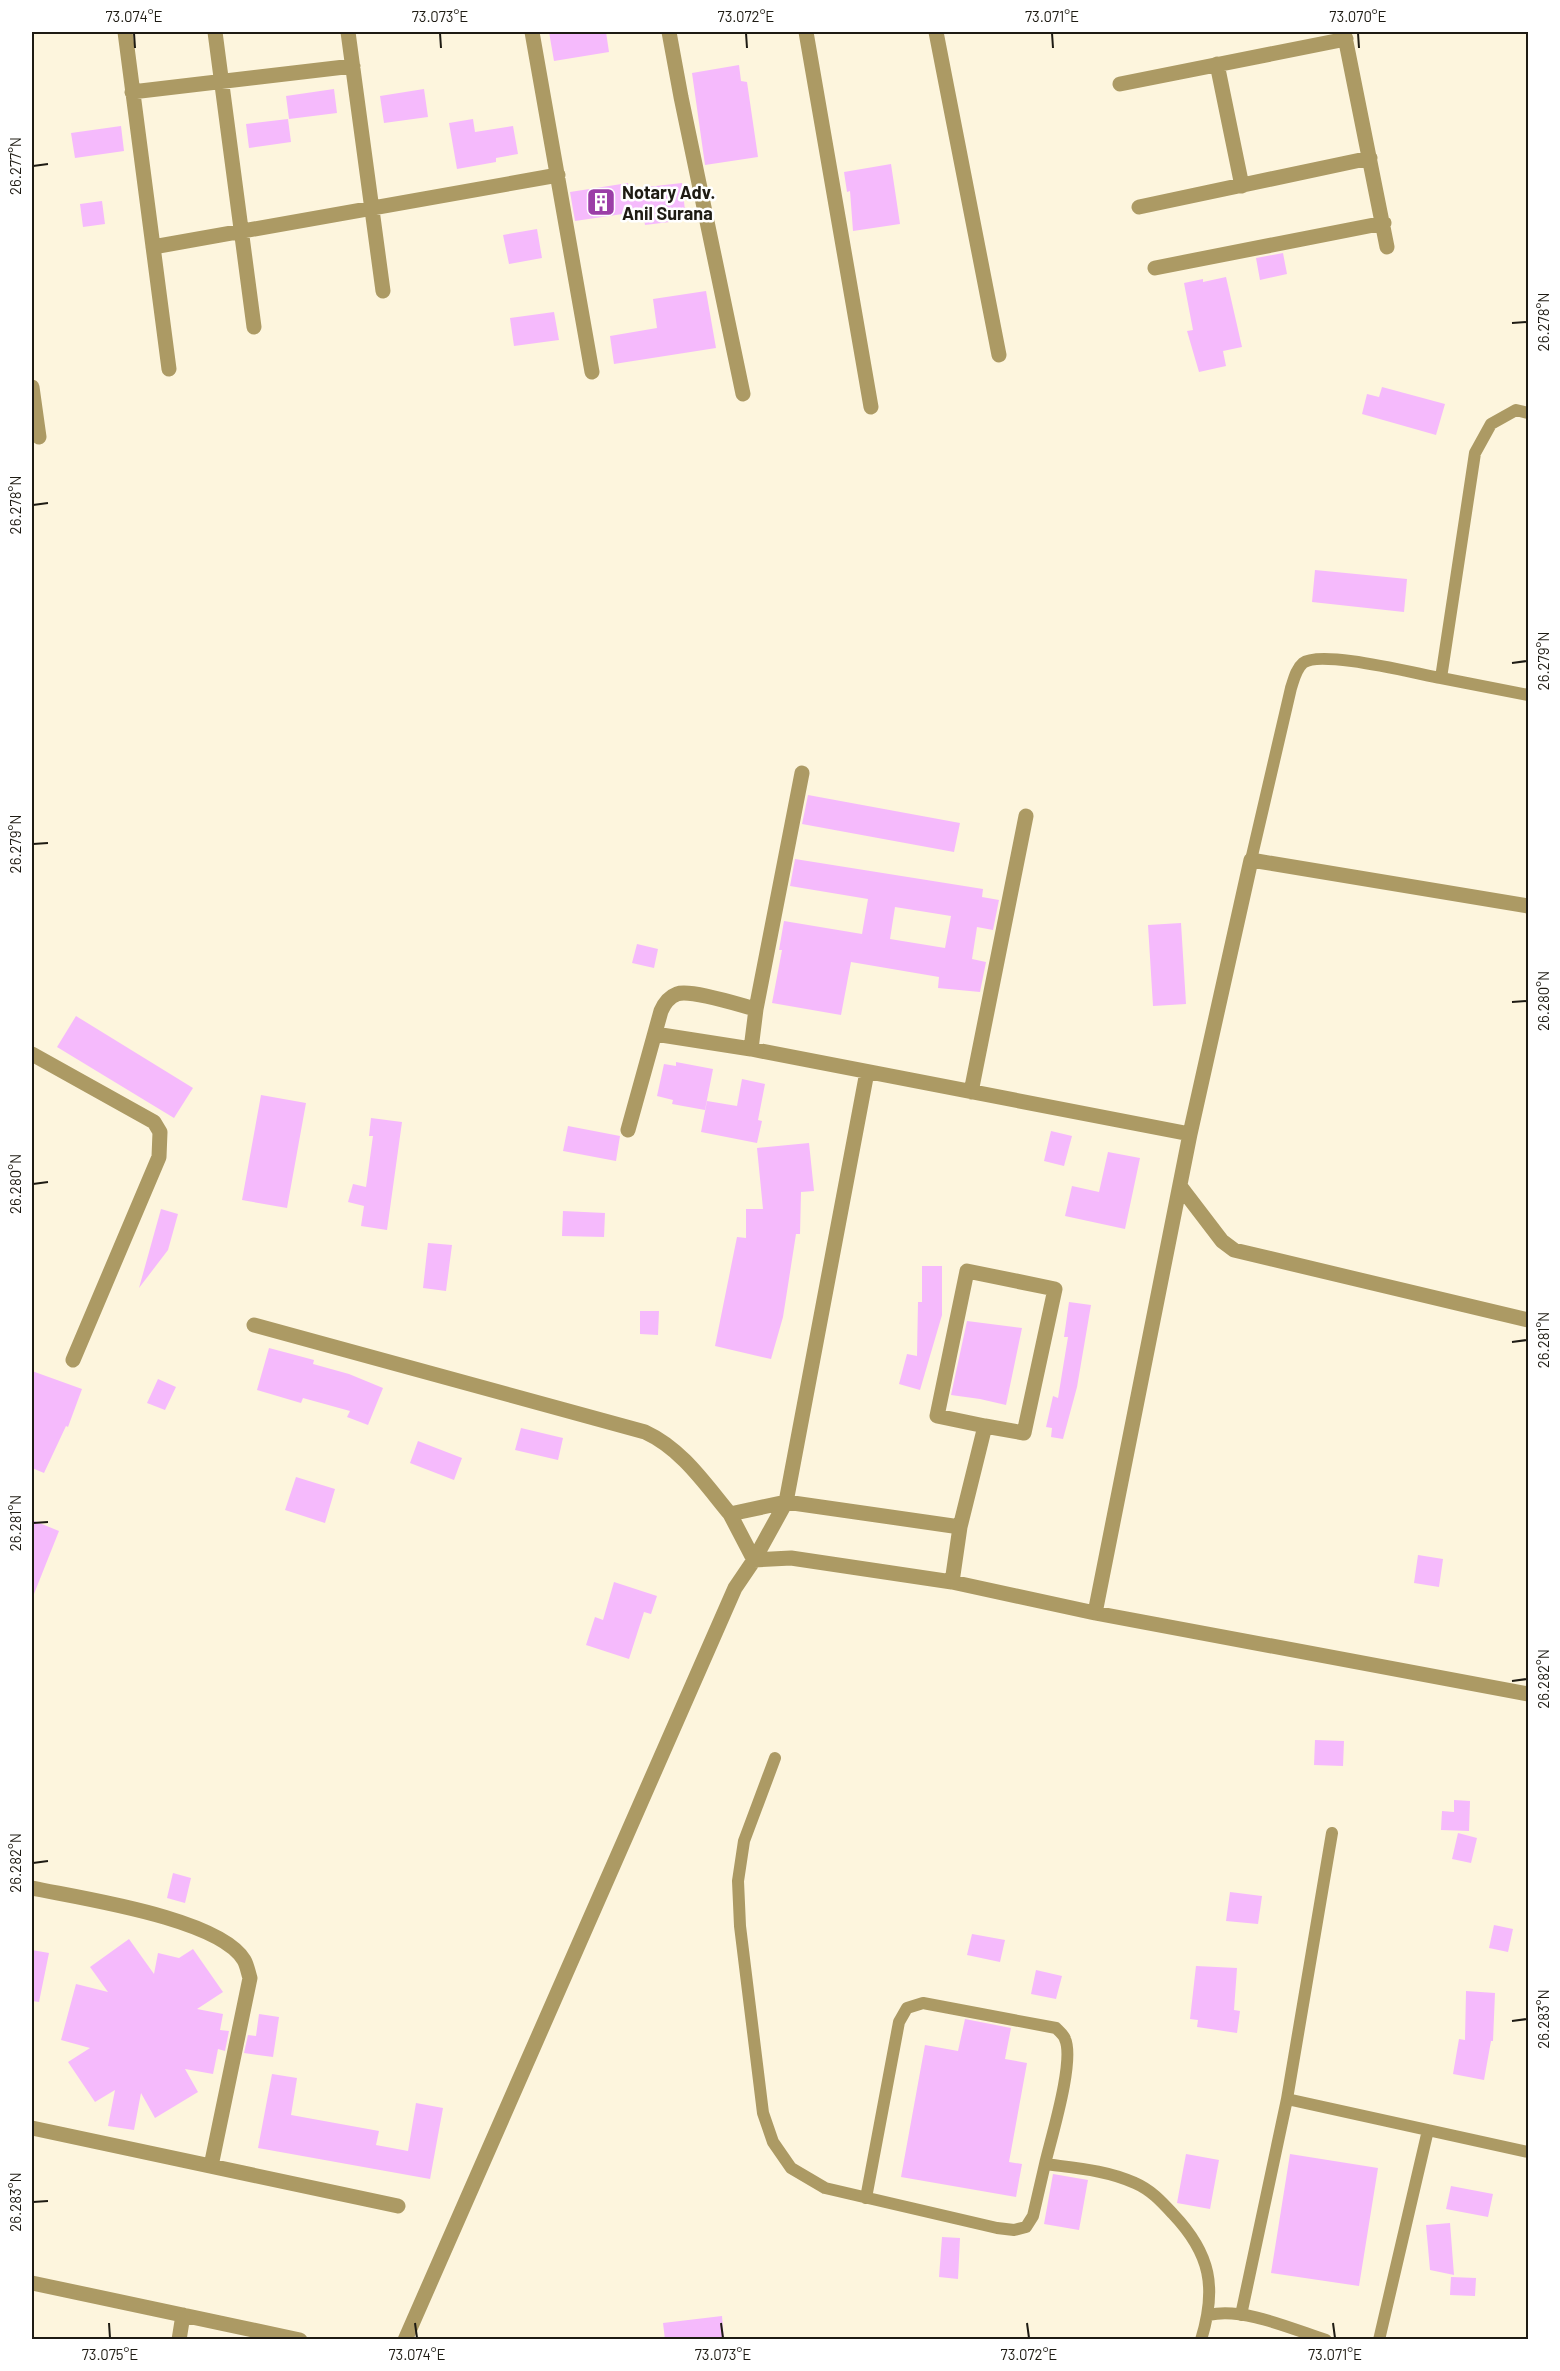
<svg xmlns="http://www.w3.org/2000/svg" width="1560" height="2371" font-family="Barlow,sans-serif">
  <style>
    .building { fill: #f5bafc; fill-rule: evenodd }
    .lines { fill: none; stroke-linecap: round; stroke-linejoin: round }
    .service { stroke: #ac9a64; stroke-width: 12 }
    .minor { stroke: #ac9a64; stroke-width: 15 }
    .ticks { fill: none; stroke: #1e1b13; stroke-width: 2 }
    .labels { text-anchor: middle; dominant-baseline: central; stroke-width: 5; stroke-linejoin: round; paint-order: stroke }
    .poi-label { font-size: 18px; font-weight: bold; fill: #1e1b13; stroke: #fff; text-anchor: start }
    .neatline { fill: none; stroke: #1e1b13; stroke-width: 2 }
    .ticks-label { font-size: 15px; text-anchor: middle; fill: #1e1b13 }
  </style>
  <rect width="100%" height="100%" fill="#fdf5dd"/>
  <path class="building" d="M549 32H606L609 52 554 61Z
    M739 65 741 81 747 82 758 157 705 165 692 73Z
    M334 89 337 113 289 119 286 96Z
    M424 89 428 117 384 123 380 96Z
    M288 119 291 142 249 148 246 124Z
    M473 119 475 132 513 126 518 154 496 158V162L457 169 449 123Z
    M121 126 124 151 75 158 71 133Z
    M891 164 900 224 853 231 850 191 847 192 844 172Z
    M628 183 629 189 682 183 686 220 645 225 643 211 575 221 570 192Z
    M102 201 105 224 83 227 80 204Z
    M537 229 542 258 509 264 503 235Z
    M1283 253 1287 274 1260 280 1256 258Z
    M1226 277 1242 347 1223 351 1226 366 1199 372 1187 331 1193 330 1184 283 1203 279V282Z
    M706 291 716 348 614 364 610 336 657 328 653 299Z
    M554 312 559 340 514 346 510 318Z
    M1382 387 1445 404 1436 435 1362 414 1367 394 1379 397Z
    M1315 570 1407 579 1404 612 1312 602Z
    M808 795 960 823 954 852 802 824Z
    M795 859 983 889 982 897 999 900 993 930 977 927 972 959 986 962 980 992 938 988 939 977 851 962 841 1015 772 1003 782 950H779L784 921 862 934 868 899 790 886ZM895 907 951 916 945 948 890 939Z
    M1181 923 1186 1004 1153 1006 1148 925Z
    M637 944 658 949 654 968 632 963Z
    M76 1016 193 1088 174 1118 57 1047Z
    M676 1062 713 1069 705 1110 672 1104 673 1100 657 1096 664 1064 676 1066Z
    M742 1079 765 1084 758 1120 762 1121 757 1143 701 1132 707 1101 737 1106Z
    M261 1095 306 1103 287 1208 242 1200Z
    M371 1118 402 1122 387 1230 361 1226 364 1206 348 1202 353 1184 366 1187 373 1136H369Z
    M568 1126 620 1136 616 1161 563 1151Z
    M1051 1131 1072 1136 1064 1166 1044 1161Z
    M809 1143 814 1191 801 1192 800 1234H796L783 1317 771 1359 715 1346 737 1237 746 1238V1209H763L757 1148Z
    M1108 1152 1140 1158 1125 1229 1065 1216 1072 1186 1099 1192Z
    M161 1209 178 1214 168 1250 139 1288Z
    M563 1211 605 1213 604 1237 562 1236Z
    M428 1243 452 1245 446 1291 423 1288Z
    M922 1266H942V1315L920 1390 899 1384 907 1354 917 1356 918 1302H922Z
    M1069 1302 1091 1305 1077 1387 1063 1439 1051 1437 1052 1428 1046 1427 1053 1396 1058 1398 1068 1337H1064Z
    M640 1311H659L658 1335 640 1334Z
    M967 1321 1022 1328 1006 1405 980 1399 951 1395Z
    M269 1348 314 1360 313 1364 349 1374 383 1388 368 1425 347 1417 350 1411 303 1398 301 1403 257 1390Z
    M32 1371 82 1389 68 1427 66 1426 44 1473 32 1468Z
    M158 1379 176 1387 165 1410 147 1403Z
    M521 1428 563 1438 558 1460 515 1450Z
    M418 1441 462 1458 454 1480 410 1463Z
    M296 1477 335 1489 325 1523 285 1510Z
    M32 1520 59 1531 32 1599Z
    M1418 1555 1443 1559 1439 1587 1414 1583Z
    M614 1582 657 1596 651 1614 644 1612 629 1659 586 1645 595 1617 603 1620Z
    M1315 1740 1344 1741 1343 1766 1314 1765Z
    M1454 1800 1470 1801 1469 1831 1441 1830 1442 1811 1454 1812Z
    M1458 1833 1477 1838 1471 1863 1452 1859Z
    M173 1873 191 1878 185 1903 167 1898Z
    M1230 1892 1262 1896 1258 1924 1226 1921Z
    M1494 1925 1513 1929 1508 1952 1489 1948Z
    M972 1934 1005 1940 1000 1962 967 1955Z
    M129 1939 154 1974 158 1953 179 1958 193 1949 223 1992 197 2009 223 2014 220 2030 229 2031 225 2051 218 2049 213 2074 185 2069 198 2092 155 2118 141 2093 134 2130 108 2126 115 2090 95 2102 68 2062 90 2048 61 2040 76 1984 108 1992 90 1967Z
    M32 1950 49 1953 39 2002 32 2001Z
    M1196 1966 1237 1968 1234 2010 1240 2011 1237 2033 1197 2027 1198 2020 1190 2019Z
    M1036 1970 1062 1976 1056 1999 1031 1994Z
    M1466 1991 1495 1993 1493 2041H1491L1484 2080 1453 2074 1459 2039 1465 2040Z
    M259 2014 279 2017 273 2057 244 2053 248 2035 256 2036Z
    M965 2019 1011 2028 1005 2059 1027 2063 1009 2162 1022 2164 1016 2197 901 2177 925 2045 958 2051Z
    M272 2074 297 2078 291 2115 379 2131 376 2145 408 2151 416 2103 443 2108 430 2179 258 2148Z
    M1186 2154 1219 2160 1210 2209 1177 2203Z
    M1290 2154 1378 2168 1359 2286 1271 2273Z
    M1053 2174 1088 2180 1079 2230 1044 2224Z
    M1451 2186 1493 2194 1488 2217 1446 2209Z
    M1450 2223 1454 2275 1430 2270 1426 2225Z
    M942 2237 960 2238 958 2279 939 2277Z
    M1451 2277 1476 2278 1475 2296 1450 2295Z
    M722 2316 724 2340H665L663 2323Z"/>
  <g class="lines">
    <path class="service" d="M1528 413 1516 410 1491 424 1475 453 1441 678 1528 695
      M1251 860 1291 688C1294 679 1296 669 1303 663 1320 649 1417 674 1441 678
      M775 1758 744 1841 738 1881 740 1926 763 2113 773 2142 791 2168 825 2188 997 2228 1014 2230 1026 2227 1033 2216 1045 2164C1075 2168 1107 2170 1135 2183 1151 2190 1161 2201 1173 2214 1211 2254 1217 2288 1201 2340
      M1287 2099 1528 2152
      M866 2198 899 2022 907 2008 923 2003 1056 2028C1059 2031 1064 2035 1065 2039 1075 2061 1051 2138 1045 2164
      M1209 2315C1243 2307 1292 2329 1326 2340
      M1241 2315 1287 2099 1332 1833
      M1379 2340 1428 2130"/>
    <path class="minor" d="M125 32 169 369
      M215 32 254 327
      M348 32 383 291
      M532 32 592 372
      M669 32 681 97 743 394
      M806 32 871 407
      M936 32 999 355
      M1344 32 1387 247
      M1217 64 1242 186
      M1120 84 1346 39
      M132 92 353 66
      M1139 207 1370 158
      M153 247 558 175
      M1155 268 1384 223
      M32 387 39 437
      M655 1034 751 1049 1190 1134
      M751 1049 756 1009 802 773
      M32 1054 154 1122 160 1132 159 1157 73 1360
      M971 1092 1026 816
      M628 1130 661 1011C664 1004 669 997 677 994 690 989 740 1005 756 1009
      M1180 1186 1222 1241 1234 1250 1528 1320
      M254 1325 645 1432C682 1449 705 1484 730 1514
      M754 1560 730 1514 786 1502 960 1527 985 1426 1024 1433 1055 1289 967 1271 937 1416 985 1426
      M754 1560 786 1502 867 1072
      M952 1582 960 1527
      M1095 1613 1190 1134 1251 860 1528 906
      M32 1888C79 1898 219 1918 244 1960 247 1965 248 1972 250 1978L211 2166
      M32 2128 398 2206
      M32 2283 300 2340
      M179 2340 183 2315
      M405 2340 735 1588 754 1560 791 1558 952 1582 1095 1613 1528 1694"/>
  </g>
  <path class="ticks" d="M134 33 135 48M440 33 441 48M746 33 747 48M1052 33 1053 48M1358 33 1359 48M33 166 48 164M1512 323 1527 322M33 505 48 503M1512 663 1527 661M33 844 48 843M1512 1002 1527 1001M33 1184 48 1182M1512 1342 1527 1340M33 1523 48 1522M1512 1681 1527 1679M33 1863 48 1861M1512 2021 1527 2019M33 2202 48 2201M109 2323 110 2338M415 2323 417 2338M721 2323 723 2338M1027 2323 1029 2338M1333 2323 1335 2338"/>
  <defs>
    <g id="building-square" transform="scale(1.5)"><rect x="-9" y="-9" width="18" height="18" rx="4" fill="#9b3ea7" stroke="#fff"/><path d="M-4-6H4V6H1V3H-1V6H-4ZM-2.5-4.3h1.7v1.8h-1.7ZM.8-4.3h1.7v1.8H.8ZM-2.5-1h1.7V.8h-1.7ZM.8-1h1.7V.8H.8Z" fill="#fff"/></g>
  </defs>
  <g fill-rule="evenodd">
    <use href="#building-square" x="601" y="202"/>
  </g>
  <g class="labels">
    <g class="poi-label">
      <text x="622" y="192">Notary Adv.<tspan x="622" dy="21">Anil Surana</tspan></text>
    </g>
  </g>
  <rect width="1560" height="2371" fill="none" stroke="#ffffff" stroke-width="66"/>
  <rect x="33" y="33" width="1494" height="2305" class="neatline"/>
  <g class="ticks-label">
    <text x="134" y="22">73.074°E</text>
    <text x="440" y="22">73.073°E</text>
    <text x="746" y="22">73.072°E</text>
    <text x="1052" y="22">73.071°E</text>
    <text x="1358" y="22">73.070°E</text>
    <text transform="translate(16 166) rotate(-90)" y="5">26.277°N</text>
    <text transform="translate(1544 322) rotate(-90)" y="5">26.278°N</text>
    <text transform="translate(16 505) rotate(-90)" y="5">26.278°N</text>
    <text transform="translate(1544 661) rotate(-90)" y="5">26.279°N</text>
    <text transform="translate(16 844) rotate(-90)" y="5">26.279°N</text>
    <text transform="translate(1544 1001) rotate(-90)" y="5">26.280°N</text>
    <text transform="translate(16 1184) rotate(-90)" y="5">26.280°N</text>
    <text transform="translate(1544 1340) rotate(-90)" y="5">26.281°N</text>
    <text transform="translate(16 1523) rotate(-90)" y="5">26.281°N</text>
    <text transform="translate(1544 1679) rotate(-90)" y="5">26.282°N</text>
    <text transform="translate(16 1863) rotate(-90)" y="5">26.282°N</text>
    <text transform="translate(1544 2019) rotate(-90)" y="5">26.283°N</text>
    <text transform="translate(16 2202) rotate(-90)" y="5">26.283°N</text>
    <text x="110" y="2360">73.075°E</text>
    <text x="417" y="2360">73.074°E</text>
    <text x="723" y="2360">73.073°E</text>
    <text x="1029" y="2360">73.072°E</text>
    <text x="1335" y="2360">73.071°E</text>
  </g>
</svg>
